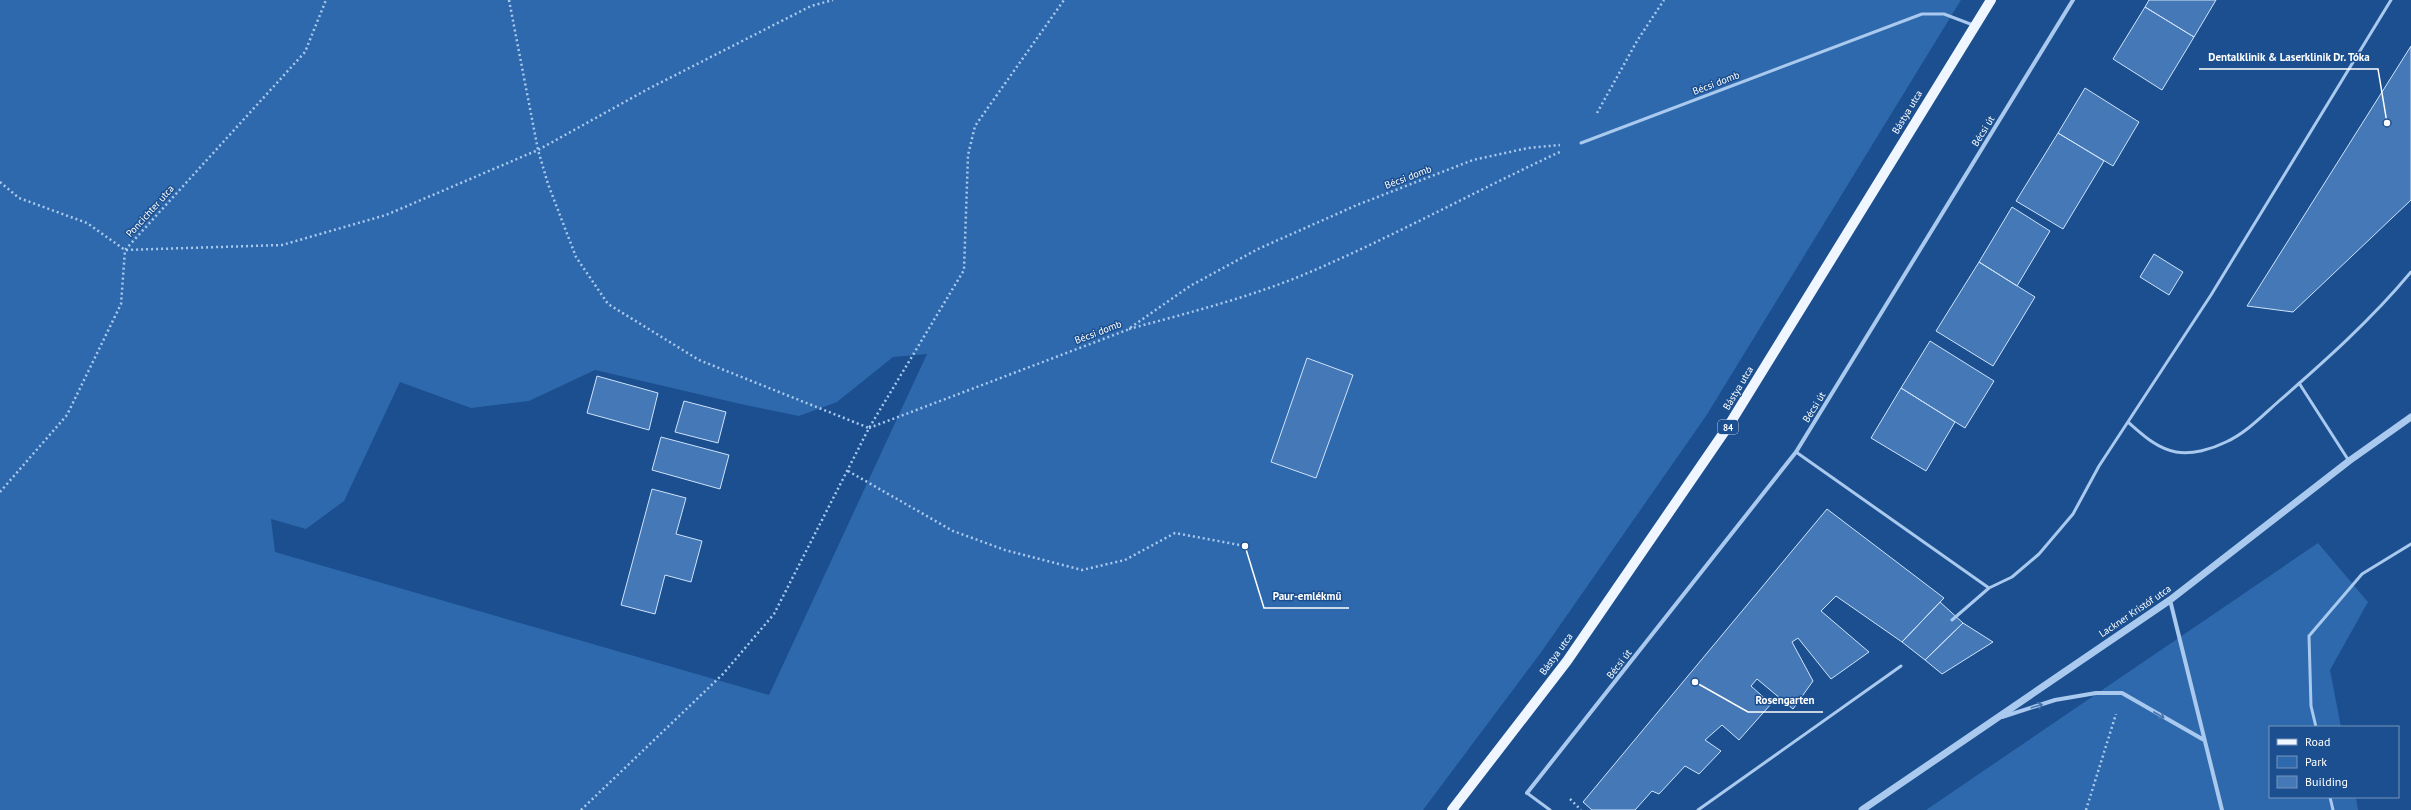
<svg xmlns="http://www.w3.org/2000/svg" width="2411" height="810" font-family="'PT Sans',sans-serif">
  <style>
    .green { fill: #2e69ad; fill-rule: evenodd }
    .building { fill: #4478b7; stroke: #cfe3fa }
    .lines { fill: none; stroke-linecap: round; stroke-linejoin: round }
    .path { stroke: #a9c9ee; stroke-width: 2.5; stroke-dasharray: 2 3; stroke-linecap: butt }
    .service { stroke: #a9c9ee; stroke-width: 3 }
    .minor { stroke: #a9c9ee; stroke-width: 4 }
    .tertiary { stroke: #a9c9ee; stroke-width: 7 }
    .primary { stroke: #f0f6ff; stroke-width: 10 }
    .oneway { stroke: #4674ac }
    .labels { text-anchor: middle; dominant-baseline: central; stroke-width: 3; stroke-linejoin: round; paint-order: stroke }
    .shield { fill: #1b4f8f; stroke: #bbcadd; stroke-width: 1 }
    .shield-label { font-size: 9px; font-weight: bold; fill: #fff }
    .street-label { font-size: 10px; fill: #fff; stroke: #1b4f8f }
    .leader { fill: none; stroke: #fff; stroke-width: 1.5 }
    .callout-dot { fill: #fff; stroke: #1b4f8f; stroke-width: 1.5 }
    .callout-label { font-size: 11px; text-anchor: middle; font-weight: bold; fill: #fff; stroke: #1b4f8f; stroke-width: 3; stroke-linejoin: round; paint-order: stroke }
  </style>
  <rect width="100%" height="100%" fill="#1b4f8f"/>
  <path class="green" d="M0 0H1961L1706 416 1542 651 1423 810H0ZM927 354 769 695 275 552 271 519 306 529 344 501 400 382 471 408 529 401 595 370 745 405 799 416 837 402 893 357Z
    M2318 543 2368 602 2330 670 2341 727H2270V797H2356L2358 810H1926Z"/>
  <path class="building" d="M2149 0H2216L2194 37 2145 7Z
    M2145 7 2194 37 2162 90 2113 59Z
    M2411 46V200L2293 312 2247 306Z
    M2085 88 2139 122 2113 166 2058 133Z
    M2058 133 2104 161 2063 229 2016 201Z
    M2012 207 2050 231 2017 286 1979 262Z
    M2154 254 2183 272 2169 295 2140 277Z
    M1979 262 2035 297 1993 366 1936 331Z
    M1930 341 1994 381 1965 428 1901 388Z
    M1307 358 1353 375 1316 478 1271 462Z
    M597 376 658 393 649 430 587 413Z
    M1901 388 1955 422 1926 471 1871 438Z
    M684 401 726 412 718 443 675 432Z
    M661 437 729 455 720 489 652 470Z
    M652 489 686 498 676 534 702 541 691 582 665 575 655 614 621 605Z
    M1827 509 1944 598 1902 642 1836 596 1821 611 1869 652 1831 679 1798 638 1792 642 1813 681 1793 709 1757 679 1751 686 1771 704 1739 740 1722 725 1705 740 1721 751 1699 774 1685 766 1659 794 1652 791 1635 810H1592L1583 802Z
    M1940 602 1963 623 1925 660 1902 642Z
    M1963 623 1993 642 1942 674 1925 660Z"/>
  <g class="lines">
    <path class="path" d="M509 0 538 150 548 184 576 257 608 304 699 360 869 428
      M1597 113 1637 41 1664 0
      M0 182 19 198 87 223 125 250 282 245 386 215 538 150 648 89 811 6 833 0
      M1129 329C1188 313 1247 298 1303 275 1391 238 1475 191 1562 151
      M869 428 1127 330 1190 286 1258 249 1357 205 1473 160 1528 148 1560 145
      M848 471 953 531 1005 550 1082 570 1125 560 1175 533 1245 546
      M0 492 67 415 121 304 125 250 305 52 326 0
      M1570 799 1581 810
      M581 810 723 674 774 614 869 428 964 270 968 155 975 126 1064 0
      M2086 810 2116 714"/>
    <path class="service" d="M1581 143 1922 14H1944L1973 25
      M2299 383 2349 461
      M2128 422C2143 435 2156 448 2176 452 2192 455 2212 449 2226 442 2246 433 2262 416 2279 401 2325 361 2372 319 2411 272
      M1796 452 1989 588
      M1952 620 1989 588 2012 577 2039 554 2073 514 2099 466 2211 295 2391 0
      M2316 727 2311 706 2309 636 2362 574 2411 544
      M1527 793 1550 810
      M2330 797 2333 810
      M1698 810 1901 666"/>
    <path class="minor" d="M2170 600 2222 810
      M2002 717 2055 700 2096 693H2122L2204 740
      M1527 793 1796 452 2073 0"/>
    <path class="tertiary" d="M1862 810 2170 600 2349 461 2411 417"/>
    <path class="primary" d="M1452 810 1567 661 1729 425 1991 0"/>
  </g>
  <defs><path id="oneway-shaft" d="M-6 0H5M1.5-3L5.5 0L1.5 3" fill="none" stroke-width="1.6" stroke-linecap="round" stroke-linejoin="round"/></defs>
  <g class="oneway">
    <use href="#oneway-shaft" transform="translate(2037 706) rotate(-17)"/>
    <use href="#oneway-shaft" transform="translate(2159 715) rotate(30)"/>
  </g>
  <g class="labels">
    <rect class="shield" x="1718" y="420" width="20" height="14" rx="3"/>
    <g class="shield-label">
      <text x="1728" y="427">84</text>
    </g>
    <g class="street-label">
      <text transform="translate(1716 83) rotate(-21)">Bécsi domb</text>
      <text transform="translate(1907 112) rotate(-59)">Bástya utca</text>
      <text transform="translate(1983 131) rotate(-58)">Bécsi út</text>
      <text transform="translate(1408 177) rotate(-21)">Bécsi domb</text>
      <text transform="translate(150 211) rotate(-48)">Poncichter utca</text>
      <text transform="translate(1098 332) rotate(-21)">Bécsi domb</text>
      <text transform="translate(1738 388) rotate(-59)">Bástya utca</text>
      <text transform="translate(1814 407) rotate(-58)">Bécsi út</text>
      <text transform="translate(2135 611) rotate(-34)">Lackner Kristóf utca</text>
      <text transform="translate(1556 654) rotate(-54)">Bástya utca</text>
      <text transform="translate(1619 664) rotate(-52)">Bécsi út</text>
    </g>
  </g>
  <path class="leader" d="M2387 123L2378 69H2199M1245 546L1264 608H1349M1695 682L1748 712H1823"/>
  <g class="callout-dot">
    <circle cx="2387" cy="123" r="4"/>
    <circle cx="1245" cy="546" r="4"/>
    <circle cx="1695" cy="682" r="4"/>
  </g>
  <g class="callout-label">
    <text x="2289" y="61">Dentalklinik &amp; Laserklinik Dr. Tóka</text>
    <text x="1307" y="600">Paur-emlékmű</text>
    <text x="1785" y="704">Rosengarten</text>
  </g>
  <rect x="2269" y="726" width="130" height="72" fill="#1b4f8f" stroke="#7695bc"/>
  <rect x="2277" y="739" width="20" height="6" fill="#f0f6ff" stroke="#7695bc"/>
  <text x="2305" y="746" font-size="12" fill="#ffffff">Road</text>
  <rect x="2277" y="756" width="20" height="12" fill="#2e69ad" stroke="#7695bc"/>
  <text x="2305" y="766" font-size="12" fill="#ffffff">Park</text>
  <rect x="2277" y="776" width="20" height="12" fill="#4478b7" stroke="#7695bc"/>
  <text x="2305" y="786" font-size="12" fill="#ffffff">Building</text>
</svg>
